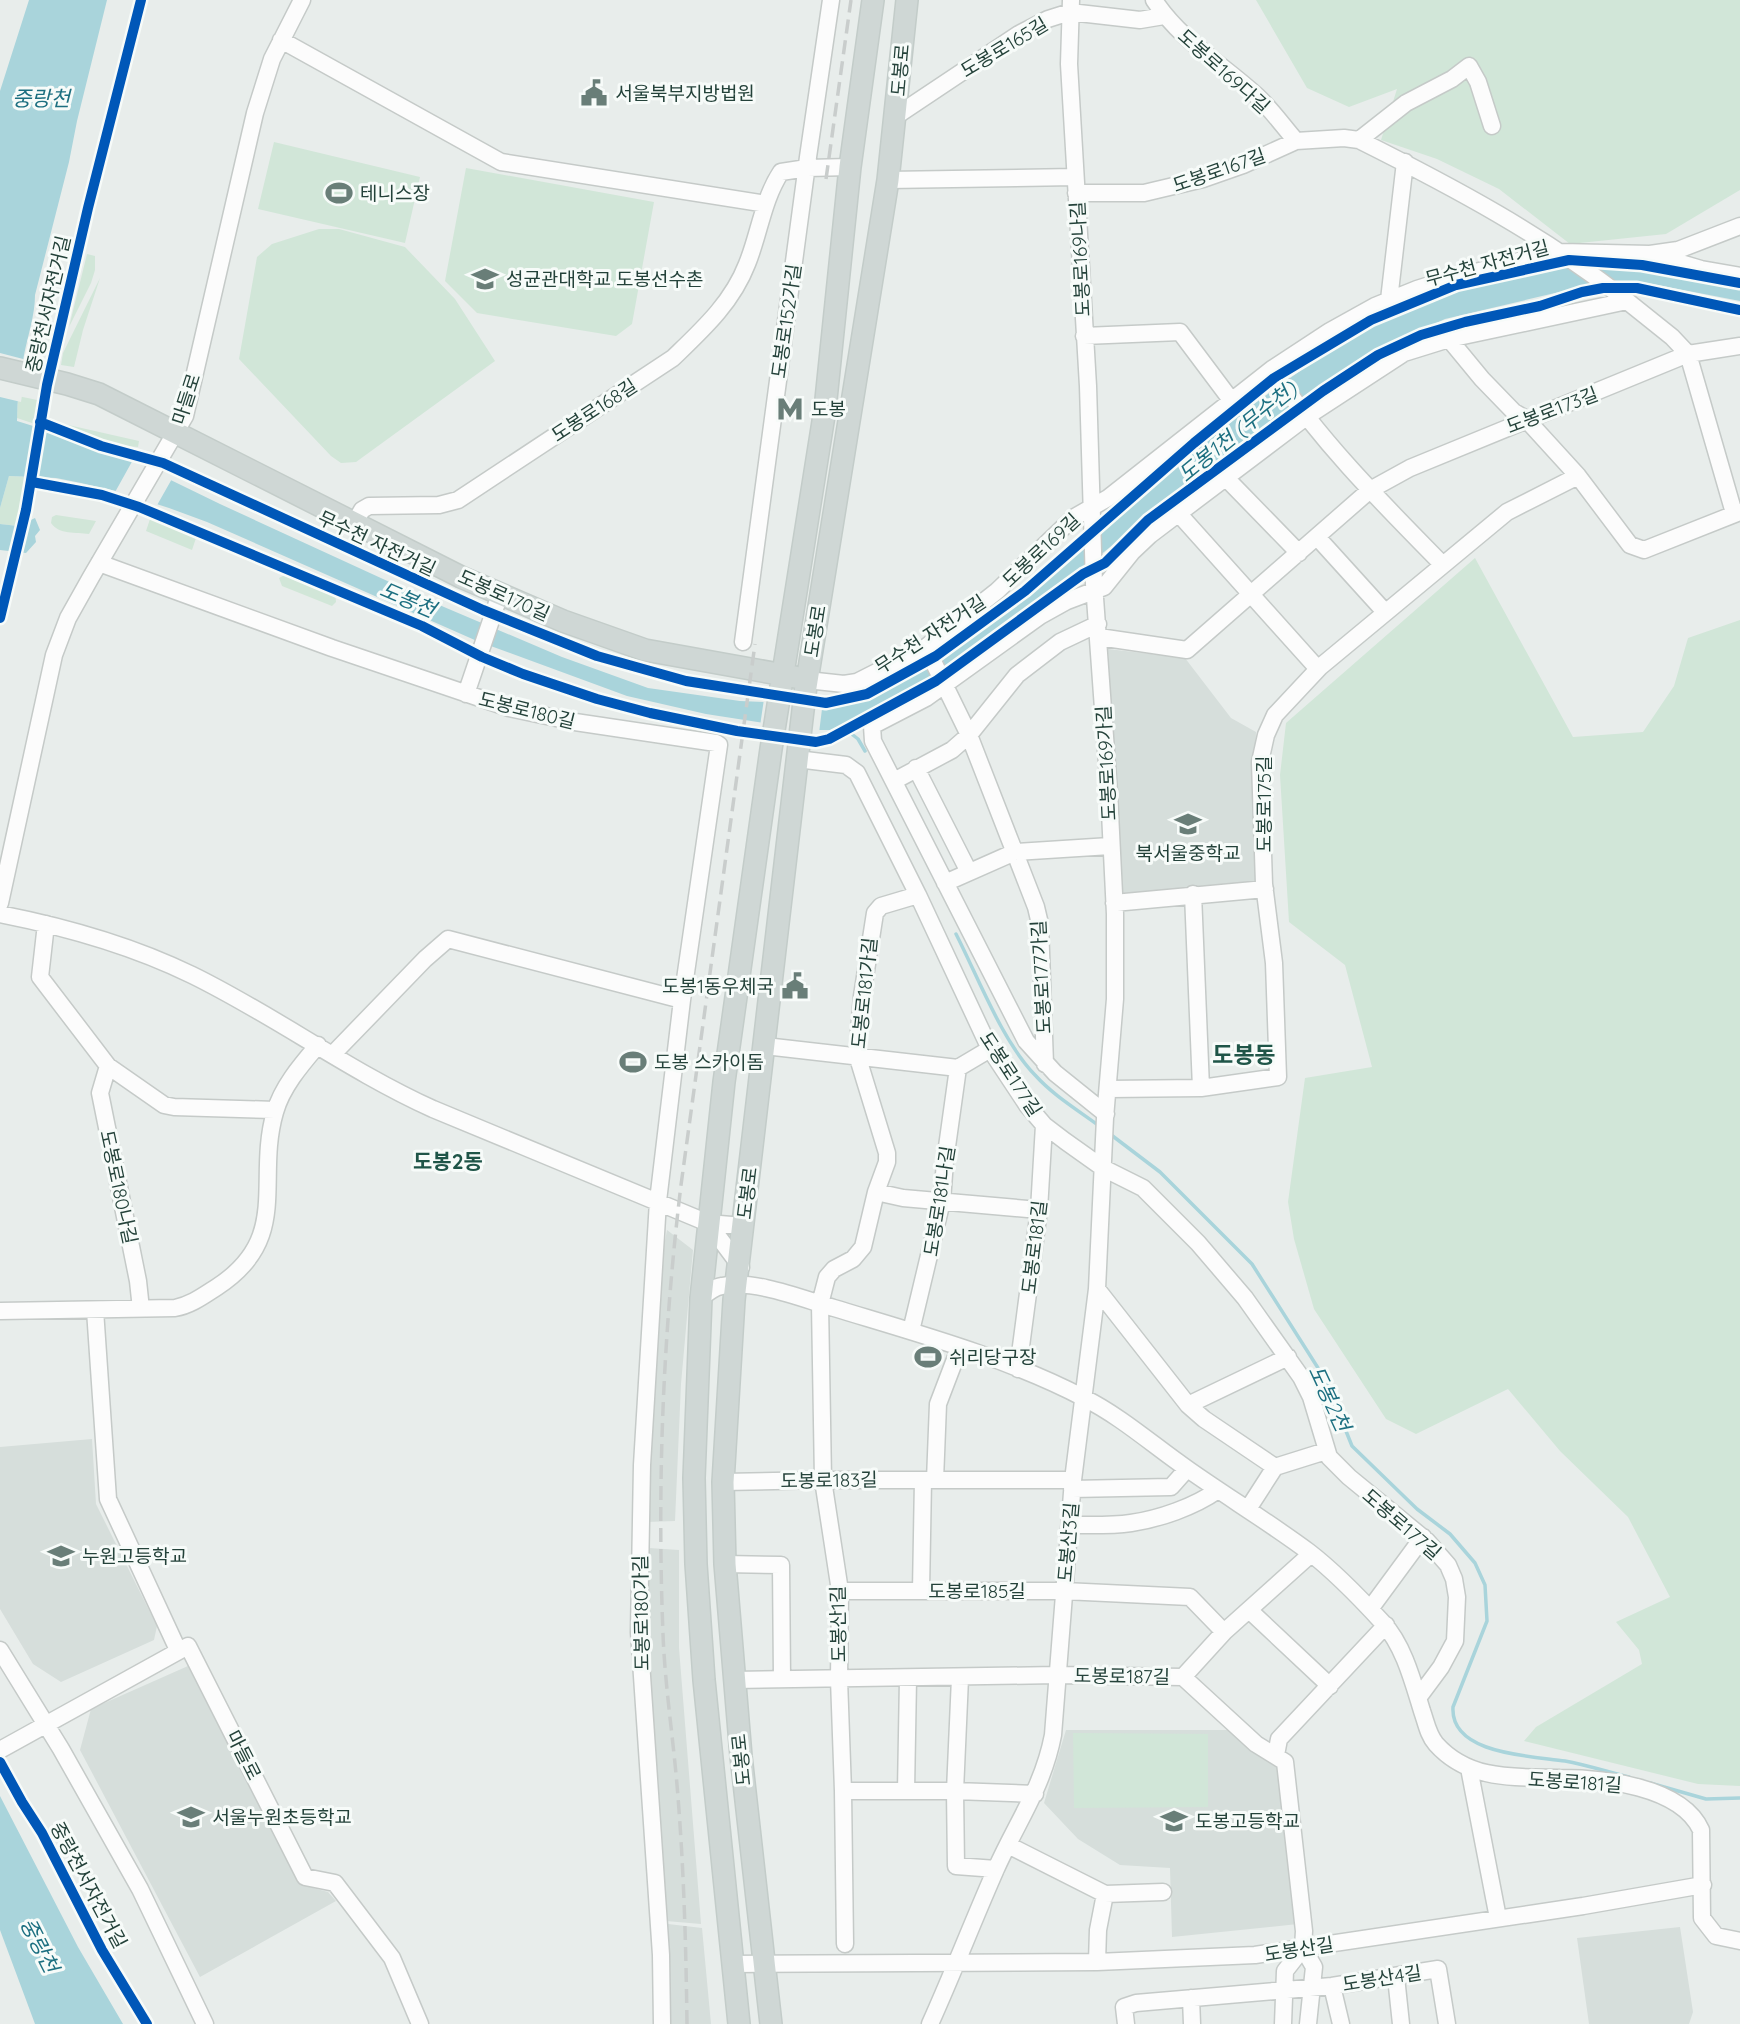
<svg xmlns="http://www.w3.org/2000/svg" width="1740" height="2024" font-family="Quicksand,'Noto Sans KR',sans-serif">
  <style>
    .built { fill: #d6dedb }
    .green { fill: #d1e6d8 }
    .water { fill: #a9d4db }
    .pier { fill: #e8edeb }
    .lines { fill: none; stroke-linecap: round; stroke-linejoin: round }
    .stream { stroke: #a9d4db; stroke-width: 3.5 }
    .minor-casing { stroke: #c5cac8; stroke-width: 19 }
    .major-casing { stroke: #c3ccc9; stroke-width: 24 }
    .minor { stroke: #fcfcfc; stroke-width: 16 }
    .major { stroke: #cfd7d5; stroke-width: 21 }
    .rail { stroke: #c9cdcc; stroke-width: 3.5; stroke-dasharray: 14 7; stroke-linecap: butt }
    .cycleway-casing { stroke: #f7fbf9; stroke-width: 15 }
    .cycleway { stroke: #0057b8; stroke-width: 10 }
    .labels { text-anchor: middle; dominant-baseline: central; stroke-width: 6; stroke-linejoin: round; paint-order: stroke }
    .street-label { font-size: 19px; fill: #24423a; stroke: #f7fbf9 }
    .poi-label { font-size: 19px; fill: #24423a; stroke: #f7fbf9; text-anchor: start }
    .water-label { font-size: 21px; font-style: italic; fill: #1c6f80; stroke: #f7fbf9 }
    .neighbourhood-label { font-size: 21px; font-weight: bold; fill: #1f5548; stroke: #f7fbf9 }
    .quarter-label { font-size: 23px; font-weight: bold; fill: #1f5548; stroke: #f7fbf9 }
  </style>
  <rect width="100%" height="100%" fill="#e8edeb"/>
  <path class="built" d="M1108 649 1185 658 1231 718 1256 732 1255 764 1264 884 1121 895Z
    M667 1230 693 1250 681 1384 675 1521 646 1522 661 1262Z
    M92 1439 96 1504 157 1626 154 1640 61 1682 33 1664 0 1609V1447Z
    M649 1548 679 1550V1648L701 1924 666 1921 658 1776 644 1642Z
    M188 1666 302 1885 328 1892 336 1901 200 1977 80 1750 91 1709Z
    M1066 1730H1233L1283 1770 1298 1924 1172 1937 1170 1868 1120 1865 1078 1839 1044 1803Z
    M668 1924 702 1928 711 2024H670Z
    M1680 1927 1693 2012 1689 2024H1589L1577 1938Z"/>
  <path class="green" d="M1256 0H1740V190L1666 234 1570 244 1499 189 1437 159 1381 140 1397 89 1349 107 1307 88Z
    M274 142 420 177 405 243 258 209Z
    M466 168 654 202 632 324 616 336 477 313 445 281Z
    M319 229H339L405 247 455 299 495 361 356 462 341 463 331 456 239 359 257 257 272 244Z
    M87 254 95 256V270L91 283 69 327Z
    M100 278 83 330 74 367 61 365 63 353Z
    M18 396 37 400 35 424 17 418Z
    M55 422 139 441 138 447 106 444Z
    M9 476 28 477 18 526 0 524V508Z
    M56 515 96 521 89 534C76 532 59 535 51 523L52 517Z
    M150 519 196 538 192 550 146 531Z
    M1475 558 1573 737 1643 732 1674 686 1688 638 1740 620V1786L1698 1784 1524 1741 1536 1727 1642 1664 1639 1650 1616 1622 1670 1597 1628 1517 1560 1451 1508 1389 1416 1434 1386 1419 1314 1309 1294 1239 1288 1202 1305 1078 1372 1067 1345 965 1289 922 1280 775 1286 723Z
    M288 573 335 592 336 602 332 606 282 586 279 578Z
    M1073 1733 1208 1734V1807L1074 1808Z"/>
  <path class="water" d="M29 0H107L77 121 69 162 35 295C35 315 28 335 24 355 20 377 17 399 17 421L107 449 220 504 444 607 562 657 648 688 740 701 828 705 854 702 875 693 955 645 1045 578 1218 430 1329 350 1388 317 1441 293 1496 277 1568 267 1605 264 1645 268 1740 285V301L1642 282 1589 285 1445 319 1397 341 1343 370 1244 440 1034 608 952 666 889 703 830 730H809L706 714 627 696 477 641 207 522 169 508 116 491 81 483 56 478 9 476 0 508V91Z
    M35 518 40 530 35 536 36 542 26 553 0 550V524L18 526Z
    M0 1796 78 1947 123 2024H35L0 1930Z"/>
  <path class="pier" d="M0 353 27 360 21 402 0 397Z
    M134 458 173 477 156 507 114 494Z
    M764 699 823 701 819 733 760 726Z"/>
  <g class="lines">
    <path class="stream" d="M839 724 858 739 865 751
      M956 934C978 977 1002 1041 1035 1075 1053 1095 1076 1109 1098 1125
      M1110 1134 1160 1172 1252 1264 1325 1379 1352 1446 1417 1509 1450 1534 1475 1563 1485 1585 1487 1621 1453 1707C1450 1755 1533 1756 1565 1761 1587 1765 1608 1772 1629 1777
      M1650 1783 1706 1799 1740 1798"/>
    <g class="minor-casing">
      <path id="minor" d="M1154 0C1180 40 1222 64 1257 96 1271 109 1283 126 1296 141
        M281 40 501 162 766 204
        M896 116 1019 34 1048 19 1070 12 1140 20 1164 16
        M1359 140 1406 103 1452 79 1469 66 1478 82 1492 126
        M888 180 1075 177
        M1076 193H1144L1203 179 1243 165 1296 141 1344 138 1359 140C1453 187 1545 236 1627 301
        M1657 256 1701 269 1740 276
        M1389 300 1405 162
        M1084 336 1180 332 1231 400
        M1449 339 1482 379 1514 412 1526 419 1578 476 1630 545 1644 550 1740 512
        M1272 369C1320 441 1381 502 1442 564
        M1225 477 1299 553
        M1178 513 1318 669
        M354 524 362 510 369 506 439 505 458 500 673 358C702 330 732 303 747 264 759 235 763 199 781 172L807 168 850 167
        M1317 537 1385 612
        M99 563 332 648 509 708 575 722 716 743 719 745 682 1000 658 1201 642 1465 639 1632 661 1955 662 2024
        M1099 637 1187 650 1370 490 1410 468 1688 354 1740 346
        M743 642 808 157 831 0
        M926 647 969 735 1036 907 1040 924 1045 1064
        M807 680 844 684 857 682 926 647 997 591 1073 518 1108 498 1272 369 1330 331 1375 306 1417 289 1452 278 1542 255 1561 252 1650 254 1678 250 1740 226
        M466 694 500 594
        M797 759 846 765 857 773 918 895 990 1049 1027 1105 1044 1125 1065 1141 1103 1168 1143 1188 1198 1243 1245 1298 1301 1377 1311 1397 1329 1457 1349 1477 1427 1541 1448 1565 1454 1579 1457 1597 1455 1641 1441 1667 1418 1698
        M916 768 969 872
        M894 781 952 750 969 735 1017 675 1060 642 1098 624
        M945 883 1015 852 1110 846
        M1193 894 1201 1088
        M0 903 54 655 68 618 91 577 185 416 255 113 272 59 302 0
        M1114 903 1265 889
        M0 914C66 927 131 945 192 975 274 1015 349 1071 433 1109L708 1223 743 1226
        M46 924 40 977 108 1066 164 1105 174 1107 275 1110
        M765 1046 958 1068 990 1049
        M333 1054 425 959 448 939 682 1000
        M108 1066 100 1093 138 1281 141 1309
        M1109 1089 1201 1088 1278 1077 1274 963 1264 884 1260 762 1266 735 1275 715 1320 667 1507 512 1578 476
        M1106 1114 1055 1073 1026 1041 873 741 872 726 926 698 1040 616 1067 601 1104 587 1132 552 1150 535 1306 417 1404 353 1449 339 1627 301 1672 337 1688 354 1734 513
        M876 1192 903 1198 1039 1210
        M708 1223 741 1267
        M1097 1289 1188 1405 1204 1419 1275 1467
        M701 1298C707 1293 714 1287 722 1286 754 1279 803 1299 834 1308 916 1333 1008 1358 1084 1398 1122 1417 1154 1446 1189 1470 1229 1498 1270 1523 1309 1552 1335 1572 1361 1599 1383 1623 1404 1646 1413 1682 1422 1711 1426 1722 1428 1735 1436 1744 1469 1781 1515 1777 1560 1778 1602 1778 1681 1786 1701 1830L1702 1918 1716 1936 1740 1941
        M95 1310 108 1499 178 1650
        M0 1311 175 1308C191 1305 203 1296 217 1287 292 1238 255 1181 275 1112 282 1087 301 1065 318 1045
        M911 1331 942 1201 945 1161 958 1068
        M1018 1369 1039 1210 1044 1125
        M1188 1405 1288 1357
        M935 1480 938 1404 959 1349
        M723 1482 823 1480H1073
        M1072 1489 1171 1487 1187 1469
        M1248 1509 1275 1467 1326 1451
        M1070 1525C1089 1525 1111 1526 1131 1523 1159 1519 1194 1507 1218 1490
        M725 1564 781 1565 782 1679
        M840 1591H1064L1190 1597 1224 1632
        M921 1591 923 1480
        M1370 1609 1423 1537
        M1249 1610 1330 1686
        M0 1650 61 1749 140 1889 205 2024
        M1183 1677 1224 1632 1311 1554
        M960 1678 955 1791 956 1866 996 1869
        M734 1680 1057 1675 1183 1677 1256 1744 1285 1762 1304 1931 1303 1948
        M0 1750 188 1646 305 1877 335 1883 392 1958 420 2024
        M1276 1755 1279 1739 1386 1625
        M1469 1768 1498 1918
        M843 1791H955L1035 1794
        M906 1791 908 1679
        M1008 1845 1105 1894 1163 1892
        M845 1944 843 1791 839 1679 840 1591 823 1480 820 1304 827 1277 834 1269 853 1259 863 1247 876 1192 887 1162V1153L857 1055 862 996 875 913 881 906 918 895
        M1303 1948 1314 1967 1308 2024
        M1097 1962 1098 1930 1105 1894
        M732 1964 1097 1962 1255 1955 1583 1906 1703 1885
        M1396 1977 1401 2024
        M1332 1986 1341 2024
        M1191 1998 1192 2024
        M930 2024C953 1973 973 1921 996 1869 1017 1822 1043 1787 1053 1735L1073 1480 1097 1289 1105 1118 1115 999V914L1109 792 1094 584 1088 386 1069 64 1071 0
        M1126 2024 1124 2007 1136 2003 1332 1986 1438 1969 1447 2024
        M1283 2024 1285 1971 1303 1948"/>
    </g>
    <g class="major-casing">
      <path id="major" d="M0 368 67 384 99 394 461 577 563 621 645 650 795 677
        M739 2024 704 1680 696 1564 694 1478 701 1298 724 1082 771 749 825 409 850 167 873 0
        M771 2024 741 1756 725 1564 723 1482 734 1300 805 693 888 180 907 0"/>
    </g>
    <use href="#minor" class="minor"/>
    <use href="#major" class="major"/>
    <path class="rail" d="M826 179 851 0
      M687 2024C686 1948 684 1873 678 1797 674 1743 665 1688 663 1634 657 1484 663 1334 681 1185L755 644"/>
    <g class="cycleway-casing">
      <path id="cycleway" d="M40 422 101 446 163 463 483 610 597 656 686 681 826 703 867 694 936 656 1025 591 1194 443 1274 378 1371 320 1456 285 1569 260 1642 265 1740 283
        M32 482 102 495 139 507 422 626 482 657 523 674 597 699 650 713 737 731 816 742 829 739 936 681 1083 574 1105 563 1148 520 1323 391 1378 355 1421 335 1465 322 1540 306 1582 292 1603 288H1637L1740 310
        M0 618 26 510 47 385 88 208 141 0
        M0 1762 22 1802 42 1833 102 1950 147 2024"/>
    </g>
    <use href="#cycleway" class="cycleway"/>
  </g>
  <defs>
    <g id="civic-bare" transform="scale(2.1)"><path d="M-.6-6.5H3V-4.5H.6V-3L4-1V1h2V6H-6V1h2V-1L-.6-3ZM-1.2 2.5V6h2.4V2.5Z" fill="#697e78" stroke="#f7fbf9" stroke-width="2.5" paint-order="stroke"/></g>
    <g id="stadium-bare" transform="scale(2.1)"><path d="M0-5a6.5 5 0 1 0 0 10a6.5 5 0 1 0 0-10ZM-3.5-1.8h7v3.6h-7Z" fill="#697e78" stroke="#f7fbf9" stroke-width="2.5" paint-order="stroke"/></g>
    <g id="university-bare" transform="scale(2.1)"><path d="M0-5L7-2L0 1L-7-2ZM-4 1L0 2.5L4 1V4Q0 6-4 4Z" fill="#697e78" stroke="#f7fbf9" stroke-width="2.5" paint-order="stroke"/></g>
    <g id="metro-bare" transform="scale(2.1)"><path d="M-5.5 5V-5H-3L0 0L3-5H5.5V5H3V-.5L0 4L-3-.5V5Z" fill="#697e78" stroke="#f7fbf9" stroke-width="2.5" paint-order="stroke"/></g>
    <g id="school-bare" transform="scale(2.1)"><path d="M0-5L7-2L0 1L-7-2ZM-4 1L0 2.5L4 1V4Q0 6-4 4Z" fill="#697e78" stroke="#f7fbf9" stroke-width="2.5" paint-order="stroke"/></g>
  </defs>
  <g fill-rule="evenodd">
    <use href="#civic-bare" x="594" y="93"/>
    <use href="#stadium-bare" x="339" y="193"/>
    <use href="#university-bare" x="485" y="279"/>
    <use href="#metro-bare" x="790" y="409"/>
    <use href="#school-bare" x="1188" y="824"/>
    <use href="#civic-bare" x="795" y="986"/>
    <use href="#stadium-bare" x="633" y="1062"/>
    <use href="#stadium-bare" x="928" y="1357"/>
    <use href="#school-bare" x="61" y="1556"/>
    <use href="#school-bare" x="191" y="1817"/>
    <use href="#school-bare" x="1174" y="1821"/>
  </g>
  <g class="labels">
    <g class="street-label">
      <text transform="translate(1004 47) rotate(-31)">도봉로165길</text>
      <text transform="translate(900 70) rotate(-85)">도봉로</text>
      <text transform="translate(1224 71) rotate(42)">도봉로169다길</text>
      <text transform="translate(1219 170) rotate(-19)">도봉로167길</text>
      <text transform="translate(1080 259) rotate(-93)">도봉로169나길</text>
      <text transform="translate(1487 263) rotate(-15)">무수천 자전거길</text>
      <text transform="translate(48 304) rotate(-77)">중랑천서자전거길</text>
      <text transform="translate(786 321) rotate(-82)">도봉로152가길</text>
      <text transform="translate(186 399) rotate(-72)">마들로</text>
      <text transform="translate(594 410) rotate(-33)">도봉로168길</text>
      <text transform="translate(1552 410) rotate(-21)">도봉로173길</text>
      <text transform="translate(377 543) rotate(25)">무수천 자전거길</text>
      <text transform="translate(1041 550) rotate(-43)">도봉로169길</text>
      <text transform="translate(504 595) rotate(24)">도봉로170길</text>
      <text transform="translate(815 631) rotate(-81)">도봉로</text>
      <text transform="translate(930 634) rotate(-33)">무수천 자전거길</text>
      <text transform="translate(527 710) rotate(14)">도봉로180길</text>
      <text transform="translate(1106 763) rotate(-93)">도봉로169가길</text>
      <text transform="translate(1264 804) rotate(-90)">도봉로175길</text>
      <text transform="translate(1041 977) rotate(-93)">도봉로177가길</text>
      <text transform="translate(864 993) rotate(-84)">도봉로181가길</text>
      <text transform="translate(1011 1074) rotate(57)">도봉로177길</text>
      <text transform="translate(119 1187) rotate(78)">도봉로180나길</text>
      <text transform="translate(747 1193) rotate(-83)">도봉로</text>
      <text transform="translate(939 1201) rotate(-81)">도봉로181나길</text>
      <text transform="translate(1034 1247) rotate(-83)">도봉로181길</text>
      <text transform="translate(829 1480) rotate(-1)">도봉로183길</text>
      <text transform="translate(1402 1524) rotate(41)">도봉로177길</text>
      <text transform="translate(1068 1542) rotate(-85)">도봉산3길</text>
      <text x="977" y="1591">도봉로185길</text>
      <text transform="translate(641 1613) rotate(-91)">도봉로180가길</text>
      <text transform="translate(838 1624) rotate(-91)">도봉산1길</text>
      <text transform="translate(1122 1676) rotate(1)">도봉로187길</text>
      <text transform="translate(244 1755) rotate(63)">마들로</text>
      <text transform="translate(741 1760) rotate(-96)">도봉로</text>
      <text transform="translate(1575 1782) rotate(4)">도봉로181길</text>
      <text transform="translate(89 1885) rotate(62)">중랑천서자전거길</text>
      <text transform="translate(1299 1949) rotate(-9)">도봉산길</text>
      <text transform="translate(1382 1978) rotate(-9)">도봉산4길</text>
    </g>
    <g class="poi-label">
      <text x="615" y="93">서울북부지방법원</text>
      <text x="360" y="193">테니스장</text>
      <text x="506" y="279">성균관대학교 도봉선수촌</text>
      <text x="811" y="409">도봉</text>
      <text x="1188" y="853" text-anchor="middle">북서울중학교</text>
      <text x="774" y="986" text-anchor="end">도봉1동우체국</text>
      <text x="654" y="1062">도봉 스카이돔</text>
      <text x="949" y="1357">쉬리당구장</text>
      <text x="82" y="1556">누원고등학교</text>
      <text x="212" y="1817">서울누원초등학교</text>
      <text x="1195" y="1821">도봉고등학교</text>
    </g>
    <g class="water-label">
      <text x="41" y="98">중랑천</text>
      <text transform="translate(1237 431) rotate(-39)">도봉1천 (무수천)</text>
      <text transform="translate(408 599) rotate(23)">도봉천</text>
      <text transform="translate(1330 1398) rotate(65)">도봉2천</text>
      <text transform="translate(40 1945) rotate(63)">중랑천</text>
    </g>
    <g class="neighbourhood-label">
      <text x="448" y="1161">도봉2동</text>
    </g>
    <g class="quarter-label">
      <text x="1244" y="1054">도봉동</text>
    </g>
  </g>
</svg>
